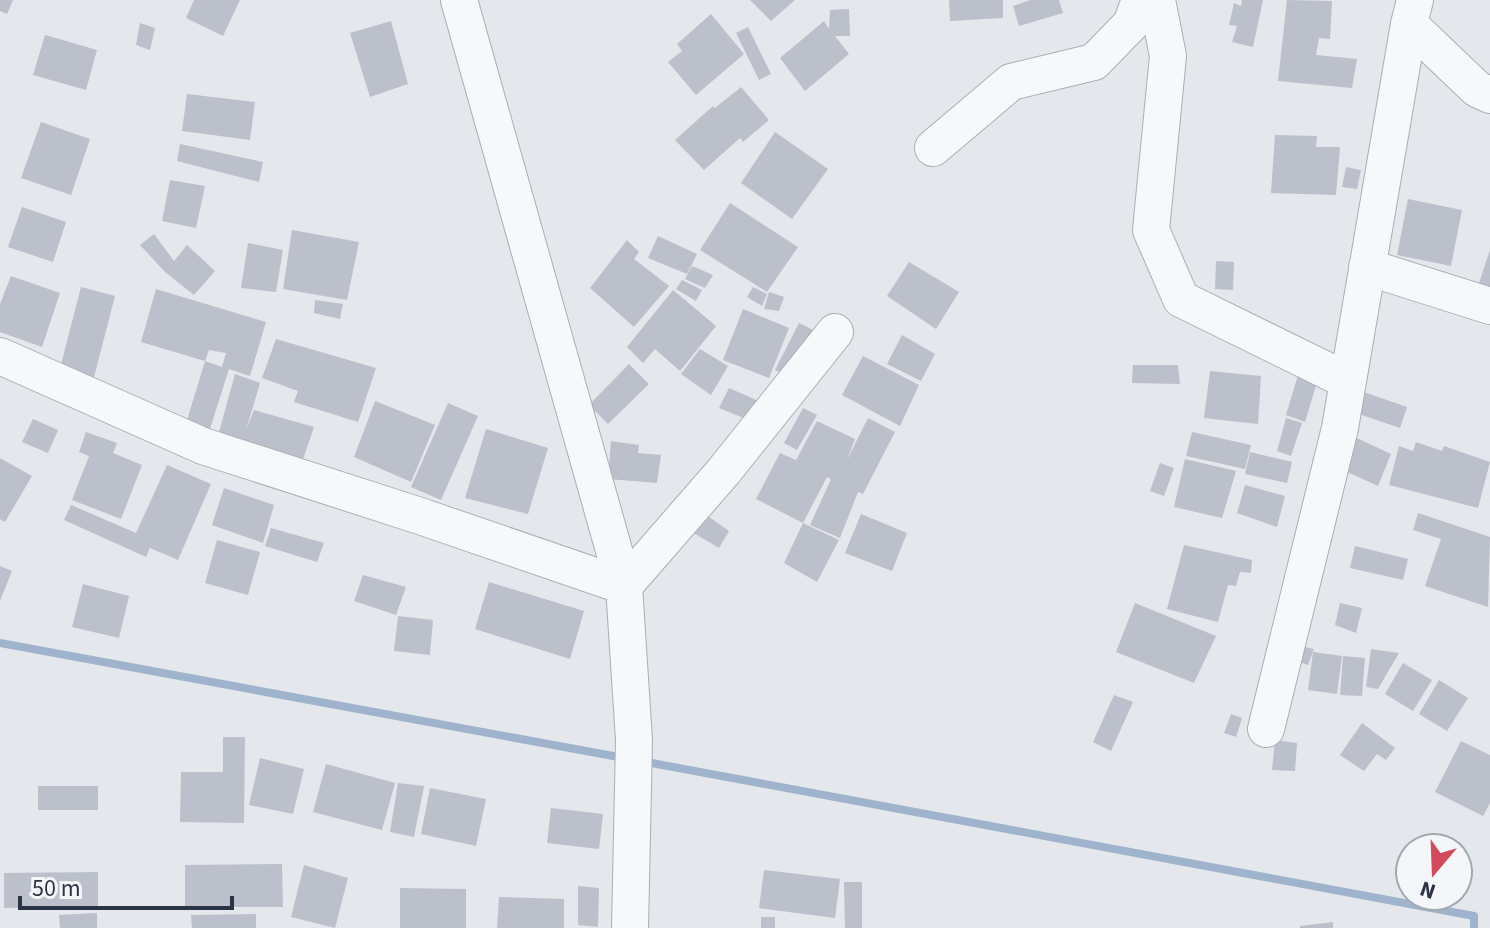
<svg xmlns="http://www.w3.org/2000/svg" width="1490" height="928" font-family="'Source Sans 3',sans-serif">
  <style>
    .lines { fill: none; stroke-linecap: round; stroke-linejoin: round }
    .stream { stroke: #9fb4cc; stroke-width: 8 }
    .building { fill: #bbc0ca }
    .minor-casing { stroke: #a9aeb7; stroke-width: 38 }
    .minor { stroke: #f7f8fa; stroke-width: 36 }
  </style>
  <rect width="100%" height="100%" fill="#e4e7ec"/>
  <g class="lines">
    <path class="stream" d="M0 643 624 758
      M641 761 1474 916V928"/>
  </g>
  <path class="building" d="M0 0H13L7 14 0 11Z
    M194 0H240L223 36 186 18Z
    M750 0H795L771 21Z
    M949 0H1003V18L950 21Z
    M1030 0H1059L1063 13 1019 26 1013 6Z
    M1242 0H1263L1253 47 1232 42 1237 26 1229 25 1234 3 1241 6Z
    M1287 0 1332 1 1330 39 1319 38 1316 55 1357 59 1352 88 1278 81Z
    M849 9 850 36H835L849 54 805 91 780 58 824 21 829 29 830 10Z
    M711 14 744 54 696 95 668 62 682 51 677 44Z
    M391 21 408 84 370 97 350 33Z
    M140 23 155 28 150 50 136 45Z
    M748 27 771 74 759 80 736 33Z
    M45 35 97 50 86 90 33 75Z
    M741 87 769 120 743 142 740 138 704 170 675 140 713 106 715 108Z
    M187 94 255 102 250 140 182 131Z
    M41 122 90 139 71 195 21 178Z
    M775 132 828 169 792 219 741 183Z
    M1275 135 1317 136 1316 147H1340L1336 195 1271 193Z
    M180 144 263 162 259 182 177 161Z
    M1346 167 1361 170 1357 189 1342 187Z
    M170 180 205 186 196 228 162 221Z
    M1408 199 1462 210 1451 266 1397 255Z
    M730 203 798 247 767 292 700 250Z
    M22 207 66 222 53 262 8 247Z
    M292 230 359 242 347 300 283 289Z
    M154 234 174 261 187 245 215 271 194 295 165 272 140 245Z
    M658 236 697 254 687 274 648 258Z
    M627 240 639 252 634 259 669 286 634 327 590 288Z
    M248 243 283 250 276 292 241 288Z
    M1490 250V287L1479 283Z
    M1216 261 1234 262 1233 290 1215 289Z
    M909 262 959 292 936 329 887 296Z
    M692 266 713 275 705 288 685 279Z
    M11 276 60 293 42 347 0 332V304Z
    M682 280 702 290 696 301 676 289Z
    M81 287 115 296 92 385 58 376Z
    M753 287 767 294 762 306 747 297Z
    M156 289 266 322 250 376 229 369 208 435 184 430 205 361 222 367 226 353 209 350 205 361 141 342Z
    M673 290 716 326 680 371 655 349 643 363 627 347Z
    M769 292 784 297 779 311 764 309Z
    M315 300 343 304 340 319 314 313Z
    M743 309 789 328 769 378 723 360Z
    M799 323 817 332 793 378 775 370Z
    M902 335 935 354 921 381 887 364Z
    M276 339 376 368 358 422 294 402 298 391 262 378Z
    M700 349 728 366 711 395 681 374Z
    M863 356 919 385 900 426 842 395Z
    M629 364 649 384 608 424 589 405Z
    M1133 365H1178L1180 384 1132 383Z
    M1210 371 1261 376 1258 424 1204 418Z
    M235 374 260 383 246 430 254 410 314 427 298 474 216 443Z
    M1298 375 1318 379 1305 422 1286 415Z
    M729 388 761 402 751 421 719 408Z
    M1358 390 1407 407 1400 428 1353 412Z
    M375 401 435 425 411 482 354 457Z
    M448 403 478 416 441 500 411 487Z
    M803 408 817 415 797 450 784 443Z
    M868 418 895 432 863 494 858 492 840 538 810 525 831 479 827 477 803 523 756 499 780 453 796 460 817 421 855 439 847 460Z
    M1286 418 1302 423 1291 456 1277 451Z
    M33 419 58 430 48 453 22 442Z
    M486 429 548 448 528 514 465 498Z
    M86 432 117 443 113 453 142 465 121 519 72 500 89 456 79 452Z
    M1192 432 1251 445 1245 469 1186 456Z
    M1346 433 1391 454 1378 486 1332 465Z
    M611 441 639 445 638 453 661 455 657 483 608 479Z
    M1416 442 1442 451 1444 446 1490 462 1478 508 1389 485 1399 446 1413 451Z
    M1250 452 1292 462 1287 483 1245 474Z
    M0 458 32 476 5 522 0 519Z
    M1185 459 1236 471 1222 518 1174 507Z
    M1160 463 1174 468 1164 496 1150 491Z
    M167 465 211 484 178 560 150 548 146 557 64 520 71 505 136 533Z
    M1245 485 1285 496 1277 527 1237 513Z
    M224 488 274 505 263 543 212 525Z
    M1418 513 1490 537 1488 607 1425 586 1441 539 1413 530Z
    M861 514 907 533 892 571 845 553Z
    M706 515 729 531 719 548 692 532Z
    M803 523 839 540 817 582 784 563Z
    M271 528 324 543 317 562 265 546Z
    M217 540 260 552 248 595 205 583Z
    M1184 545 1252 560 1251 573 1240 572 1236 586 1228 585 1218 622 1167 609Z
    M1355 546 1408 559 1403 580 1350 568Z
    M0 566 12 571 0 601Z
    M363 575 406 587 396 615 354 601Z
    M489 582 584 611 570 659 475 629Z
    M83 584 129 596 119 638 72 627Z
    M1135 603 1216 636 1194 683 1116 652Z
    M1340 603 1362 608 1356 633 1335 625Z
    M398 616 433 620 430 655 394 651Z
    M1292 644 1314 649 1308 665 1287 658Z
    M1371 649 1399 653 1378 689 1366 687Z
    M1313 652 1342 656 1337 694 1308 690Z
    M1343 656 1365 658 1362 696 1340 695Z
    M1403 663 1432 680 1413 711 1385 694Z
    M1439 680 1468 698 1447 731 1419 714Z
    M1114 695 1133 702 1111 751 1093 742Z
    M1231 714 1242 718 1236 737 1224 733Z
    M1362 723 1395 748 1386 760 1377 754 1364 771 1340 755Z
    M223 737H245L244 823 180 822 181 772H223Z
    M1275 740 1297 743 1295 771 1272 770Z
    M1461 741 1490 755V803L1483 816 1435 792Z
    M260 758 304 769 293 814 249 805Z
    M326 764 395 783 382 830 313 812Z
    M398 783 424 786 414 837 390 832Z
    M38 786H98V810H38Z
    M430 788 486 799 476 846 421 834Z
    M551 808 603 814 599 849 547 843Z
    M282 864 283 907H185V865Z
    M304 865 348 878 335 928 291 917Z
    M764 870 840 879 835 918 759 908Z
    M98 872V906L4 908V873Z
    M844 882H862V928H845Z
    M578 886 599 888 598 927 578 925Z
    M400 888 466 889V928H400Z
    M499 897 564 899V928H497Z
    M97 913V928H60L59 915Z
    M256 914V928H192L191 915Z
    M761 917H775V928H761Z
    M1333 922V928H1300V926Z"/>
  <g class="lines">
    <g class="minor-casing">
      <path id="minor" d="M459 0 624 586 634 740 630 928
        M1157 0 1168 56 1151 230 1181 299 1348 381
        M1409 24 1477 89 1490 95
        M933 148 1011 82 1094 62 1131 24 1140 0
        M1367 267 1490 306
        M0 356 203 446 420 516 624 586 724 471 835 332
        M1266 729 1340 428 1409 24 1415 0"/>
    </g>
    <use href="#minor" class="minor"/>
  </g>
  <g transform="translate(1434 872) rotate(199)"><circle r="38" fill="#f4f6f9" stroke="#a4a8b1" stroke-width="2"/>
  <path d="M0-6L14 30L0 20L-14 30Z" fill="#d1495b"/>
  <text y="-12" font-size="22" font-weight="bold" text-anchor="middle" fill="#2b3445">N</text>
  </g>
  <path d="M20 896v12h212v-12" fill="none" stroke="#2b3445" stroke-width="4"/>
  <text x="32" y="896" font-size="24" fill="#2b3445" stroke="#f4f6f9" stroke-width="6" paint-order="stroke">50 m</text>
</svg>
